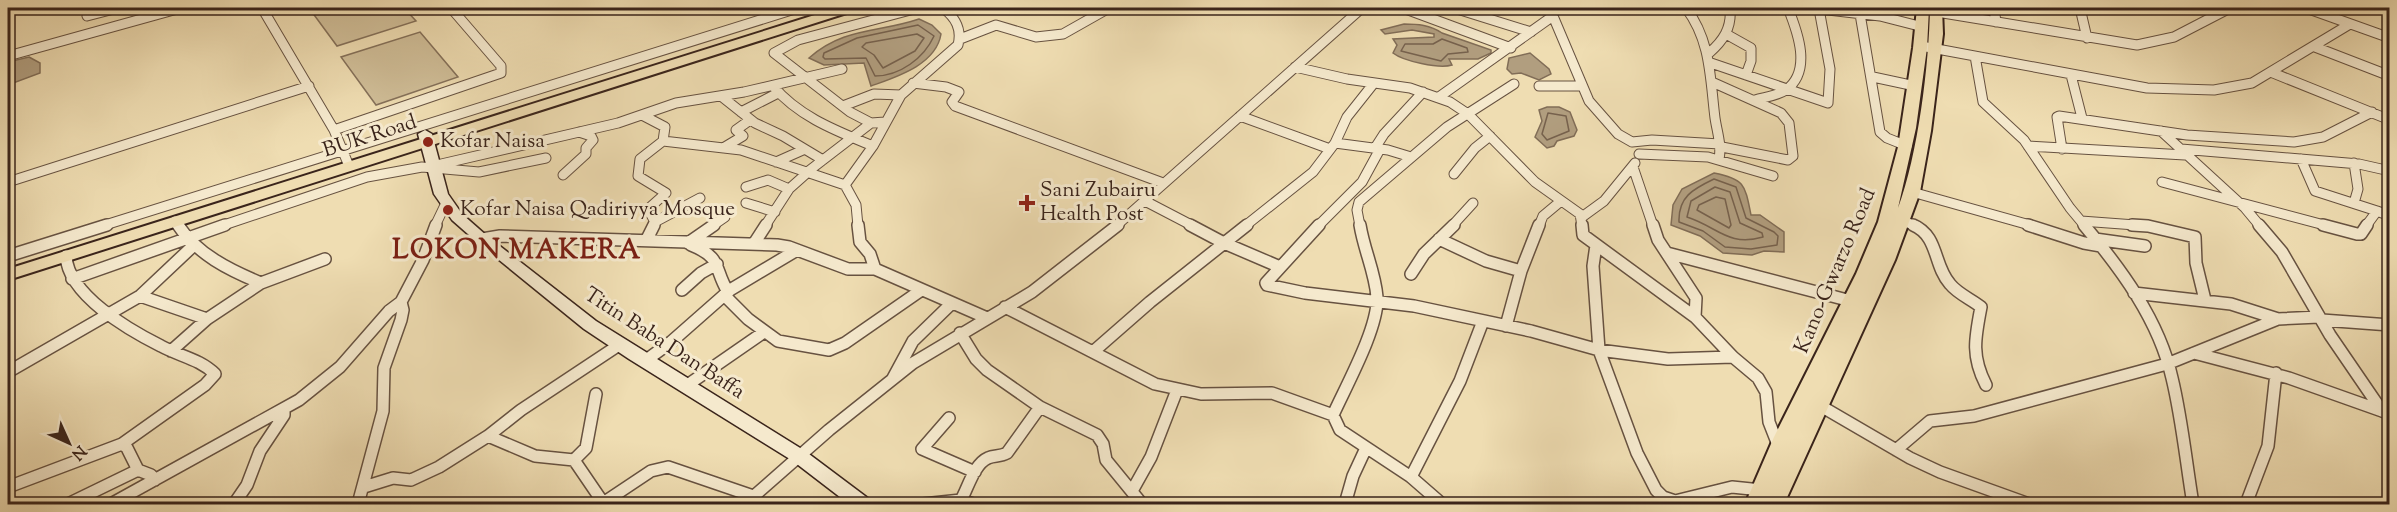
<svg xmlns="http://www.w3.org/2000/svg" width="2397" height="512" font-family="'Sorts Mill Goudy',serif">
  <style>
    .green { fill: #d0be98; stroke: #85715a; stroke-width: 1.5 }
    .water { fill: #b19e7f; stroke: #816d57; stroke-width: 1.5 }
    .lines { fill: none; stroke-linecap: round; stroke-linejoin: round }
    .shore { stroke: #76614d; stroke-width: 1.5 }
    .minor-far1-casing { stroke: #675241; stroke-width: 11 }
    .minor-casing { stroke: #675241; stroke-width: 14 }
    .secondary-casing { stroke: #3a241b; stroke-width: 3 }
    .primary-casing { stroke: #3a241b; stroke-width: 4 }
    .minor-far1 { stroke: #f5e9cd; stroke-width: 9 }
    .minor { stroke: #f5e9cd; stroke-width: 11 }
    .secondary { fill: #f5e9cd; fill-rule: evenodd }
    .primary { fill: #efddb2; fill-rule: evenodd }
    .poi-dot { fill: #8f2418; stroke: #f5e9cd; stroke-width: 2 }
    .labels { text-anchor: middle; dominant-baseline: central; stroke-width: 6; stroke-linejoin: round; paint-order: stroke }
    .street-label { font-size: 21px; fill: #3a241b; stroke: #f5e9cd }
    .poi-label { font-size: 21px; fill: #3a241b; stroke: #f5e9cd; text-anchor: start }
    .district-label { font-size: 27px; font-weight: bold; letter-spacing: 1.5px; fill: #7a1f14; stroke: #f5e9cd }
  </style>
  <rect width="100%" height="100%" fill="#efddb2"/>
  <filter id="stains"><feTurbulence type="fractalNoise" baseFrequency=".00333" numOctaves="4"/><feColorMatrix values="0 0 0 0 .2 0 0 0 0 .09 0 0 0 0 .02 0 0 0 .5 -.17"/></filter>
  <radialGradient id="worn" r=".72"><stop offset=".6" stop-color="#630" stop-opacity="0"/><stop offset="1" stop-color="#630" stop-opacity=".3"/></radialGradient>
  <path class="green" d="M309 8H404L416 21 337 46Z
    M420 32 458 77 376 105 341 57Z"/>
  <path class="water" d="M1001 8H1082C1059 13 1027 14 1003 11Z
    M919 19 932 25 941 34C936 65 896 77 871 86L864 63 824 65 809 58C844 27 878 33 919 19Z
    M1404 24C1418 24 1430 25 1442 33L1491 50V53L1478 59H1449L1452 65C1439 69 1403 61 1393 53L1397 45 1393 39 1434 37V34L1412 30 1385 34 1381 30Z
    M1530 53 1549 69 1551 74 1539 80 1521 73 1512 74 1507 69 1509 58Z
    M29 57 40 63V73L8 85V62Z
    M1547 107H1559L1570 112 1577 130 1574 136 1557 141 1554 146 1547 148 1535 137 1542 121 1539 110Z
    M1714 173C1745 179 1745 185 1751 215H1760L1784 232V252L1764 251 1752 255 1723 253 1700 236 1671 225 1673 205 1682 189Z"/>
  <g class="lines">
    <path class="shore" d="M918 25 934 36C924 58 900 76 875 76L866 58 825 59 823 57 824 53 857 38Z
      M917 34 924 38 915 51 883 68 874 55 862 47 866 43Z
      M1442 39 1467 48 1468 52 1448 54 1441 61 1401 51 1405 44H1433Z
      M1548 113 1566 116 1569 131 1547 140 1542 134Z
      M1714 179 1736 187 1746 218 1774 232 1778 236 1777 245 1751 249 1725 247 1703 231 1679 222C1678 197 1693 189 1714 179Z
      M1715 187 1730 192 1740 223 1762 233 1763 237C1728 247 1718 227 1687 217L1691 201Z
      M1716 197 1725 199 1731 225 1729 228 1697 210 1699 205Z"/>
    <g class="minor-far1-casing">
      <path id="minor-far1" d="M262 8 334 130 349 166
        M1403 8 1511 48
        M1454 8 1531 32
        M1553 8V16L1589 101 1618 134 1632 142 1652 140 1720 144
        M1686 8C1711 41 1710 78 1715 118 1717 132 1722 145 1719 159
        M1811 8 1880 16 1923 27
        M1859 8 1880 132 1887 138 1907 146
        M1994 8 1996 22
        M2080 8 2087 38
        M2306 8 2390 38
        M1937 12 2137 45 2174 37 2230 8
        M87 16 118 8
        M1726 34 1751 48V61L1746 75
        M960 39 996 25 1036 37 1063 34 1109 8
        M1921 46 2147 88 2214 90 2252 83 2350 24
        M2315 47 2390 76
        M1709 53C1723 41 1732 28 1730 8
        M8 56 181 8
        M1975 56 1983 102 2024 140 2070 208 2085 226
        M1711 63 1828 103 1830 69 1819 9
        M1295 67 1347 79 1410 88 1450 102 1468 114 1535 182 1580 214 1582 226
        M2273 73 2390 120
        M2071 75 2082 118
        M1873 77 1915 86
        M1712 82 1781 113 1789 123 1793 156 1788 160 1722 147
        M913 83 946 87 959 92 952 102 955 106 1163 183
        M773 86C799 117 837 131 873 146
        M1539 86H1582
        M721 96 755 123 783 136 823 160
        M1439 97 1553 16
        M1755 100C1765 97 1777 96 1786 90 1812 71 1798 33 1788 8
        M843 106 874 94 901 95
        M741 112 778 93
        M642 115 665 127 663 141
        M1240 116 1330 149
        M885 122 871 123 850 112 774 53 798 40 918 8
        M334 130 501 73V66L451 8
        M2161 131 2245 208 2260 226
        M1335 143 1388 150 1411 157
        M2028 146 2185 155
        M723 148 743 136 736 130 750 120
        M1375 148 1384 134 1423 92
        M2062 149 2057 117 2059 116 2187 135 2294 142 2323 137 2372 112
        M2181 149 2359 164 2390 171
        M1639 154 1708 157 1773 176
        M2301 159 2315 191 2377 211
        M776 162 803 150
        M2354 163 2358 189 2354 203
        M437 165 618 123 676 103 744 92 842 69
        M1633 167 1653 226
        M806 173 871 123
        M1454 174 1475 148 1490 136
        M563 175 586 154V148L593 140 591 136 579 132
        M8 182 309 86
        M2162 182 2328 226
        M746 187 768 180 789 189
        M1912 192 2033 226
        M1145 201 1193 226
        M746 203 775 212
        M1582 217 1604 201 1635 163
        M175 221 179 226
        M1902 221 1917 226
        M2081 221 2149 226
        M655 222 700 198
        M102 226 798 8
        M221 226 367 177 422 167 479 172 546 158
        M435 226 446 203
        M653 226 655 222 648 209 666 193 638 176 640 159 663 141 741 150 845 185
        M712 226 725 217
        M765 226 789 189 807 173
        M858 226 856 205 845 185 873 146 901 95 958 45C962 29 956 18 943 8
        M1116 226 1362 8
        M1245 226 1313 172 1335 143 1347 117 1374 83
        M1318 226 1362 182 1380 149
        M1360 226 1357 210 1359 202 1447 127 1514 84
        M1452 226 1473 203
        M1539 226 1543 216 1561 201
        M2366 226 2377 211 2390 216"/>
    </g>
    <g class="minor-casing">
      <path id="minor" d="M178 225C197 254 229 270 261 283
        M858 225 860 242 870 254 875 269
        M1190 225 1224 243 1280 267
        M1319 225 1266 283 1267 285 1305 293 1414 306 1531 331 1599 350 1668 359 1733 357
        M1582 225 1583 235 1695 317 1733 357 1758 378 1766 392 1769 422 1780 450
        M1653 225 1658 240 1696 298 1695 317
        M1913 225C1939 236 1933 265 1950 284 1958 294 1971 299 1981 307 1975 338 1971 356 1986 385
        M2028 225 2084 243 2101 246
        M2084 225C2121 269 2159 320 2172 378 2182 419 2186 462 2193 504
        M2132 225 2148 226 2195 237 2196 263 2205 300
        M2259 225 2282 252 2330 335 2382 411 2390 414
        M2323 225 2357 234H2361L2367 225
        M482 239 500 236 777 245 789 247 848 269H875L987 318
        M647 239 654 225
        M1439 239 1486 261 1521 271
        M2095 239 2145 246
        M755 242 766 225
        M688 243 714 225
        M691 245C723 258 713 267 728 292
        M1596 245 1593 266 1599 350 1637 453 1656 490 1663 497 1675 501 1732 487 1761 490
        M1667 253 1851 301
        M8 256 107 225
        M1411 274 1424 254 1454 225
        M72 279 225 225
        M682 290 701 273 717 264
        M2134 293 2231 304 2278 319
        M724 295 748 319 778 341 829 350 845 343 920 291
        M140 296 207 319
        M1005 307 1155 384 1201 394 1272 393 1333 415 1340 430 1411 477 1442 504
        M2322 320 2390 325
        M1506 326 1521 271 1539 225
        M960 333 976 359 987 370 1040 407 1097 435 1103 444 1106 460 1142 504
        M171 351 207 319 261 283 325 259
        M1094 351 1150 302 1247 225
        M2194 353 2289 378 2382 411
        M645 361 671 342 730 290 797 250
        M8 372 140 296 193 246
        M893 378 913 341 951 304
        M686 386 764 332
        M1819 405 1910 458 1940 472 2029 504
        M1333 415C1346 386 1379 327 1377 297 1375 272 1364 250 1360 225
        M949 418 922 449 975 472
        M488 436 535 456 574 460 586 448 596 394
        M122 444 127 448 138 470 151 475 155 480
        M1896 450 1930 421 1974 416 2167 364 2278 319 2319 317
        M574 460 604 504
        M1411 477 1460 381 1483 321
        M8 487 122 444 205 385 215 374C200 359 179 356 161 346 129 330 68 295 66 256
        M364 487 393 478 411 480 439 467 488 436 521 410 619 345
        M1132 491 1151 457 1177 390
        M961 500C968 488 974 464 988 458 994 455 1000 457 1007 453L1040 407
        M603 503 651 471 668 467 753 496
        M68 504 138 470
        M111 504 299 400 340 367 389 311 401 302
        M234 504 247 485 260 451 284 415V409
        M358 504 383 411 384 368 401 320 403 310 401 302 423 260 436 225
        M745 504 829 430 913 363 1032 292 1118 225
        M923 504 961 500 973 504
        M1345 504 1353 476 1366 448
        M2246 504 2268 446 2276 373"/>
    </g>
    <g class="secondary-casing">
      <path id="secondary" d="M425 130 432 134 448 194 462 214 487 236 596 321 805 451 869 499 871 504H849L793 461 629 359 584 329 477 242 452 220 434 194 418 134Z"/>
    </g>
    <g class="primary-casing">
      <path id="primary" d="M837 8H854L853 11 8 280V269Z
        M1917 8H1929L1927 48 1916 128 1898 208C1918 155 1929 65 1930 8H1942L1943 34 1931 131 1920 192 1895 260 1784 504H1745L1774 437 1856 274 1878 222 1898 147 1913 48Z"/>
    </g>
    <use href="#minor-far1" class="minor-far1"/>
    <use href="#minor" class="minor"/>
    <use href="#secondary" class="secondary"/>
    <use href="#primary" class="primary"/>
  </g>
  <g class="poi-dot">
    <circle cx="428" cy="142" r="6"/>
    <path d="M1024 194h6v6h6v6h-6v6h-6v-6h-6v-6h6z"/>
    <circle cx="448" cy="210" r="6"/>
  </g>
  <g class="labels">
    <g class="street-label">
      <text transform="translate(370 137) rotate(-18)">BUK Road</text>
      <text transform="translate(1836 271) rotate(-67)">Kano-Gwarzo Road</text>
      <text transform="translate(664 344) rotate(33)">Titin Baba Dan Baffa</text>
    </g>
    <g class="poi-label">
      <text x="440" y="142">Kofar Naisa</text>
      <text x="1040" y="191">Sani Zubairu<tspan x="1040" dy="24">Health Post</tspan></text>
      <text x="460" y="210">Kofar Naisa Qadiriyya Mosque</text>
    </g>
    <g class="district-label">
      <text x="517" y="251">LOKON MAKERA</text>
    </g>
  </g>
  <rect width="2397" height="512" fill="none" stroke="#efddb2" stroke-width="30"/>
  <rect x="9" y="9" width="2379" height="494" fill="none" stroke="#3a241b" stroke-width="3"/>
  <rect x="15" y="15" width="2367" height="482" fill="none" stroke="#3a241b" stroke-width="1.5"/>
  <g transform="translate(69 443) rotate(135)" stroke="#f5e9cd" stroke-width="4.5" paint-order="stroke">
  <path d="M0-4.5L10 22L0 15L-10 22Z" fill="#3a241b"/>
  <text y="-9" font-size="16" font-weight="bold" text-anchor="middle" fill="#3a241b">N</text>
  </g>
  <rect width="100%" height="100%" filter="url(#stains)"/>
  <rect width="100%" height="100%" fill="url(#worn)"/>
</svg>
